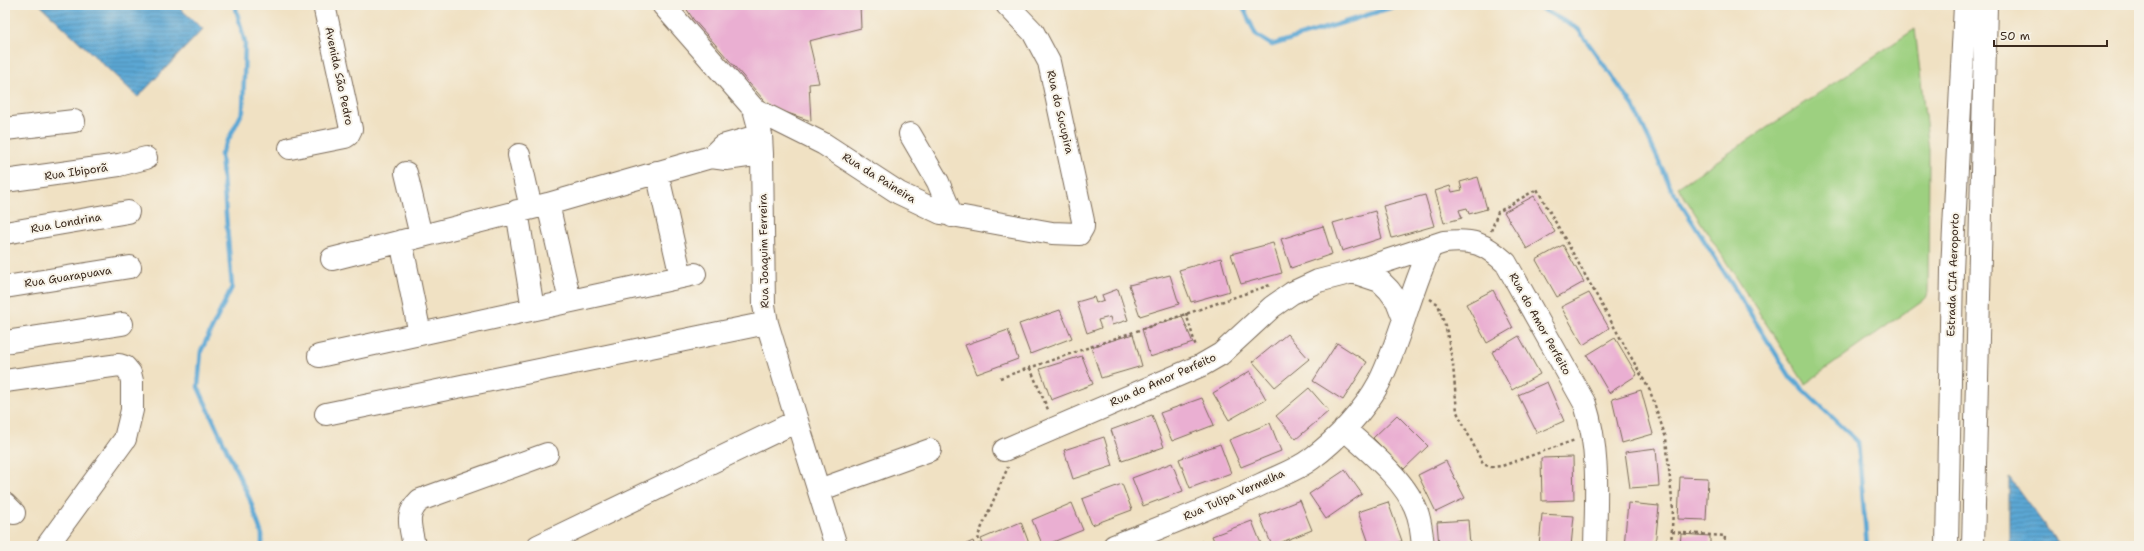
<svg xmlns="http://www.w3.org/2000/svg" width="2144" height="551" font-family="'Shantell Sans',sans-serif">
  <style>
    .grass { fill: #9dd080; stroke: #6c7d4f }
    .water { fill: url(#water-rules); stroke: #4b6879 }
    .lines { fill: none; stroke-linecap: round; stroke-linejoin: round }
    .stream { stroke: #5ba7d4; stroke-width: 4.5 }
    .building { fill: #eaafd2 }
    .minor-casing { stroke: #7a6a58; stroke-width: 24 }
    .highway-casing { stroke: #7a6a58; stroke-width: 24 }
    .path { stroke: #7a6a58; stroke-width: 2.5; stroke-dasharray: 3 3; stroke-linecap: butt }
    .minor { stroke: #fff; stroke-width: 22 }
    .highway { stroke: #fff; stroke-width: 22 }
    .labels { text-anchor: middle; dominant-baseline: central; stroke-width: 4; stroke-linejoin: round; paint-order: stroke }
    .street-label { font-size: 11px; fill: #3b2a1e; stroke: #f7f3e8 }
  </style>
  <defs>
    <pattern id="water-rules" width="6" height="5" patternUnits="userSpaceOnUse"><rect width="6" height="5" fill="#5ba7d4"/><path d="M0 2.5h6" fill="none" stroke="#4c88ab"/></pattern>
  </defs>
  <rect width="100%" height="100%" fill="#f7f3e8"/>
  <filter id="ink" filterUnits="userSpaceOnUse"><feTurbulence type="fractalNoise" baseFrequency=".025" numOctaves="2"/><feDisplacementMap in="SourceGraphic" scale="8" xChannelSelector="R" yChannelSelector="G"/><feConvolveMatrix kernelMatrix="1 2 1 2 8 2 1 2 1" color-interpolation-filters="sRGB"/></filter>
  <filter id="wash" filterUnits="userSpaceOnUse"><feTurbulence type="fractalNoise" baseFrequency=".012" numOctaves="4" result="noise"/><feDisplacementMap in="SourceGraphic" scale="16" xChannelSelector="R" yChannelSelector="G"/><feGaussianBlur stdDeviation="0.9" result="paint"/><feColorMatrix in="noise" values="0 0 0 0 0 0 0 0 0 0 0 0 0 0 0 0 0 1.4 0 .05"/><feComposite in="paint" operator="in"/></filter>
  <g filter="url(#wash)">
    <rect width="100%" height="100%" fill="#f0e1c3"/>
    <path class="grass" d="M1915 29 1929 150 1928 292 1927 297 1805 384 1678 187Z"/>
    <path class="water" d="M40 5H176L203 29 138 97Z
      M2009 477 2060 546H2009Z"/>
    <g class="lines">
      <path class="stream" d="M235 5 245 43 243 111 221 154 232 287 201 351 198 387 250 500 262 535V546
        M1242 5 1256 35 1272 45 1399 5
        M1535 5 1578 29 1634 107 1671 188 1791 378 1858 442 1867 546"/>
    </g>
    <g id="blocks">
      <path class="building" d="M684 5H860L861 28 809 41 819 83 809 84 811 121 770 107 693 19Z
        M1478 177 1487 209 1469 214 1467 208 1459 210 1462 218 1444 223 1435 191 1450 186 1452 192 1462 190 1460 182Z
        M1425 195 1434 226 1392 238 1383 206Z
        M1534 196 1555 232 1527 249 1504 212Z
        M1375 211 1382 238 1342 251 1333 223Z
        M1323 226 1332 254 1291 268 1281 239Z
        M1273 243 1282 273 1241 284 1231 254Z
        M1563 245 1584 282 1557 297 1536 260Z
        M1221 258 1230 291 1191 302 1179 270Z
        M1170 275 1179 304 1140 316 1129 285Z
        M1118 289 1128 320 1112 325 1110 317 1098 320 1101 328 1087 333 1077 302 1094 297 1096 303 1104 300 1102 295Z
        M1493 290 1513 328 1487 343 1466 304Z
        M1589 293 1609 328 1583 345 1561 307Z
        M1060 310 1072 338 1030 354 1019 324Z
        M1182 316 1193 343 1150 357 1142 329Z
        M1008 330 1018 359 977 374 965 345Z
        M1133 334 1142 366 1101 378 1091 347Z
        M1287 334 1309 359 1275 387 1253 362Z
        M1519 336 1540 374 1512 390 1492 352Z
        M1615 338 1637 375 1609 393 1587 355Z
        M1337 343 1367 362 1343 400 1313 381Z
        M1082 356 1093 384 1051 400 1040 369Z
        M1250 371 1266 399 1229 420 1213 393Z
        M1547 382 1564 421 1537 433 1518 395Z
        M1309 388 1329 411 1296 439 1276 416Z
        M1641 390 1653 434 1622 443 1612 399Z
        M1202 398 1214 425 1172 441 1160 413Z
        M1152 415 1164 447 1122 461 1111 430Z
        M1397 415 1428 446 1404 469 1373 438Z
        M1270 423 1281 451 1241 467 1229 440Z
        M1104 437 1113 466 1073 479 1064 450Z
        M1220 444 1231 473 1190 488 1179 459Z
        M1656 448 1659 486 1630 488 1625 452Z
        M1573 457 1574 500 1542 501 1541 458Z
        M1446 461 1465 498 1436 512 1418 475Z
        M1172 463 1183 491 1143 506 1132 478Z
        M1345 470 1362 494 1326 519 1309 494Z
        M1680 477 1708 478 1706 520 1678 519Z
        M1122 484 1132 510 1092 525 1082 499Z
        M1300 500 1312 530 1272 546 1260 516Z
        M1388 502 1402 541 1387 546H1370L1358 512Z
        M1072 503 1083 530 1043 546 1032 520Z
        M1628 503 1659 506 1655 546H1624Z
        M1542 514 1574 516 1571 546H1539Z
        M1468 520 1470 546H1439L1437 522Z
        M1252 521 1262 546H1216L1212 536Z
        M1021 522 1030 546H984L981 539Z
        M1681 534 1710 536V546H1680Z
        M973 541 975 546H962Z
        M1202 541 1204 546H1188Z"/>
    </g>
  </g>
  <g filter="url(#ink)">
    <use href="#blocks" fill-opacity="0" stroke="#7a6a58" stroke-width="1"/>
    <g class="lines">
      <g class="minor-casing">
        <path id="minor" d="M663 5 754 109 761 135 762 154 764 305 767 323 797 421 836 546
          M754 109 824 144 899 193 941 213 1052 233 1079 234 1083 227V221L1049 62 1033 32 1007 5
          M5 129 74 121
          M910 134 938 182 952 216
          M290 148 345 137 348 135 351 129 324 5
          M519 155 531 208
          M711 157 722 146 761 135
          M657 172 681 277
          M406 173 421 236
          M5 181 119 165 146 158
          M548 204 570 301
          M517 211 533 309
          M5 233 128 212
          M401 241 420 334
          M332 259 548 204 711 157 726 159 762 154
          M1353 272 1444 242C1473 239 1484 243 1506 263L1585 404C1600 451 1596 498 1595 546
          M5 287 130 267
          M5 342 122 324
          M319 356 695 274
          M5 381 119 365 125 367 130 373 132 381V410L125 439 47 546
          M326 414 767 323
          M1344 429C1369 451 1408 482 1418 515 1421 525 1422 536 1423 546
          M1004 450 1202 365 1221 354 1272 307 1292 293 1318 281 1353 272 1380 281 1389 290 1397 301 1404 319
          M819 490 930 450
          M5 504 14 513
          M414 546C411 527 404 515 420 500L547 454
          M538 546 797 421
          M1114 546C1164 526 1214 507 1262 484 1278 476 1297 470 1311 459 1337 440 1364 411 1379 383 1401 339 1410 291 1431 247"/>
      </g>
      <g class="highway-casing">
        <path id="highway" d="M1947 546 1952 270 1965 5
          M1973 546 1986 5"/>
      </g>
      <path class="path" d="M1491 231 1498 212 1537 189 1650 391 1666 438 1673 510 1671 546
        M1430 299 1438 304 1447 332 1453 365 1457 412 1483 464 1491 467 1502 466 1575 440
        M1186 313 1196 347
        M1030 368 1049 412
        M1000 378 1270 285
        M1672 532 1725 536 1724 546
        M980 546 978 536 1008 467"/>
      <use href="#minor" class="minor"/>
      <use href="#highway" class="highway"/>
    </g>
  </g>
  <g class="labels">
    <g class="street-label">
      <text transform="translate(339 76) rotate(78)">Avenida São Pedro</text>
      <text transform="translate(1060 112) rotate(77)">Rua do Sucupira</text>
      <text transform="translate(76 172) rotate(-8)">Rua Ibiporã</text>
      <text transform="translate(879 178) rotate(32)">Rua da Paineira</text>
      <text transform="translate(66 223) rotate(-10)">Rua Londrina</text>
      <text transform="translate(764 251) rotate(-91)">Rua Joaquim Ferreira</text>
      <text transform="translate(1953 275) rotate(-88)">Estrada CIA Aeroporto</text>
      <text transform="translate(68 277) rotate(-9)">Rua Guarapuava</text>
      <text transform="translate(1540 324) rotate(61)">Rua do Amor Perfeito</text>
      <text transform="translate(1163 380) rotate(-24)">Rua do Amor Perfeito</text>
      <text transform="translate(1234 495) rotate(-24)">Rua Tulipa Vermelha</text>
    </g>
  </g>
  <rect width="2144" height="551" fill="none" stroke="#f7f3e8" stroke-width="20"/>
  <path d="M1994 40v6h113v-6" fill="none" stroke="#3b2a1e" stroke-width="2"/>
  <text x="2000" y="40" font-size="12" fill="#3b2a1e" stroke="#f7f3e8" stroke-width="3" paint-order="stroke">50 m</text>
</svg>
